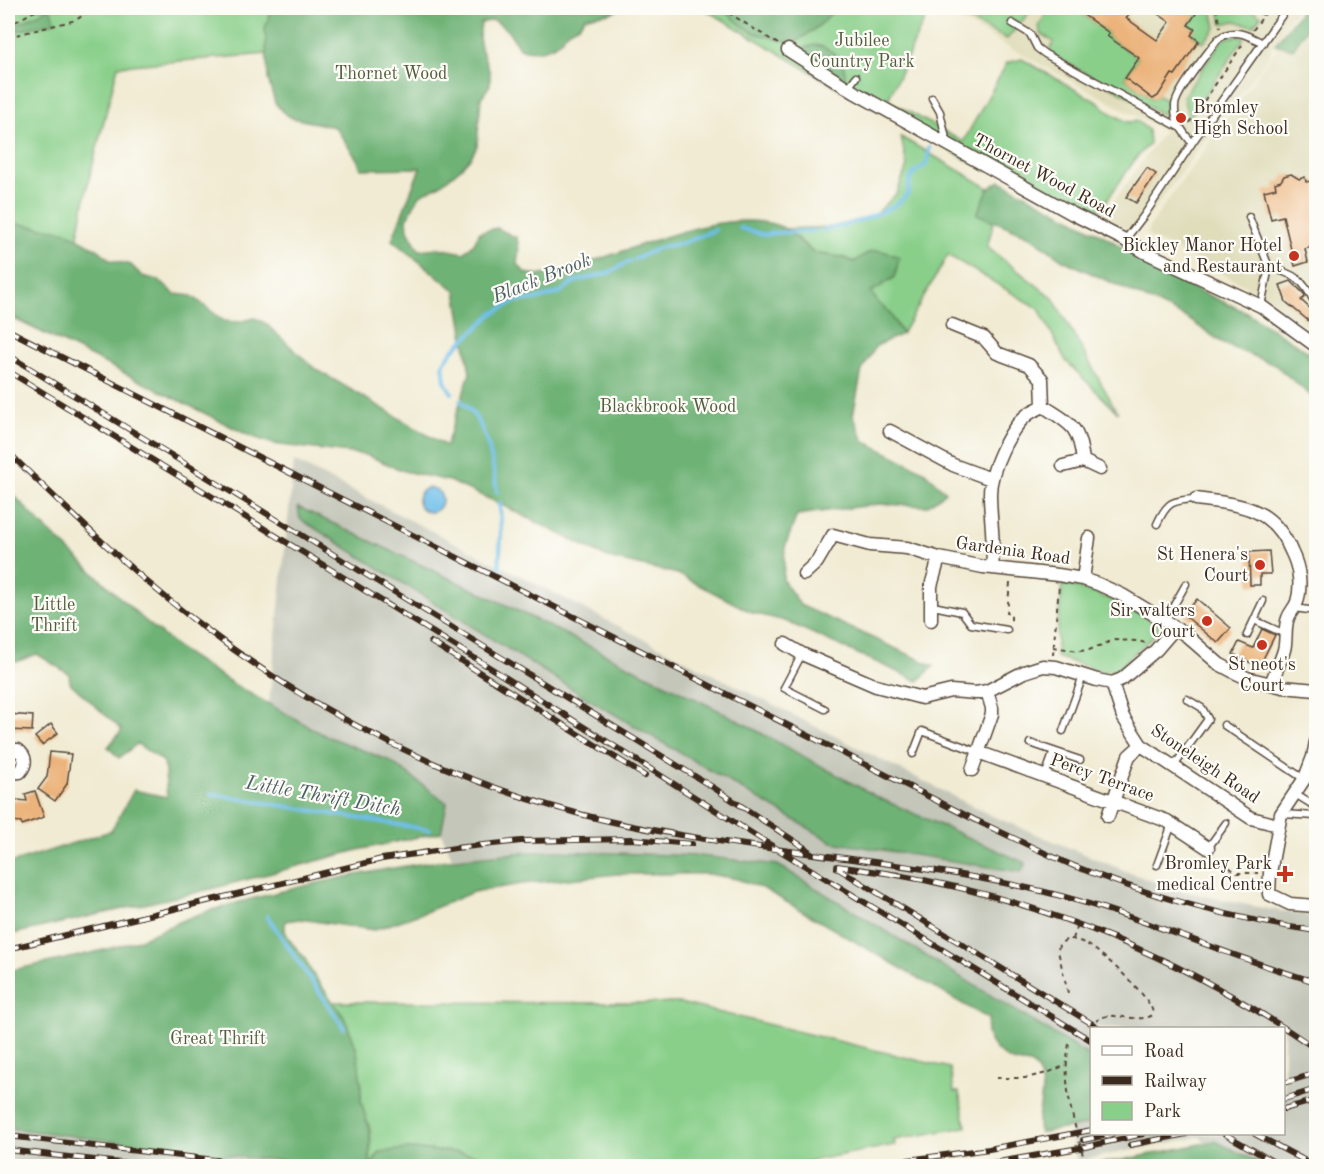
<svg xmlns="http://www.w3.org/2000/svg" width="1324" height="1174" font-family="'Old Standard TT',serif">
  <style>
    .built { fill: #e0ddbb }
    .industrial { fill: #c4c6b9 }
    .green { fill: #89cf8a; stroke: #627c54; stroke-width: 1.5 }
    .forest { fill: #6eb276; stroke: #546e4a; stroke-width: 1.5 }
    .water { fill: #6ebfea; stroke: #547484; stroke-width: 1.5 }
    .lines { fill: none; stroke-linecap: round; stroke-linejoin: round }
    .stream { stroke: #6ebfea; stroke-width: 4 }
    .building { fill: #ecb47c }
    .service-casing { stroke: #564739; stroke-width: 9 }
    .minor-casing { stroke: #564739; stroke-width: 15 }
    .path { stroke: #564739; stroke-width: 2; stroke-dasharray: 4.5 4.5; stroke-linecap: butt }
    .service { stroke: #fff; stroke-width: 6 }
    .minor { stroke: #fff; stroke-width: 12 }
    .rail-casing { stroke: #3b2a1e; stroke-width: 6 }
    .rail { stroke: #fdfcf7; stroke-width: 4; stroke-dasharray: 11; stroke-linecap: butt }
    .poi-dot { fill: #c8321e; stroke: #fdfcf7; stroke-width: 2 }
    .labels { text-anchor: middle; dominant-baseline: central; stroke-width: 4.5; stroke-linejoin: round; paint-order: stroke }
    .park-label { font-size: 18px; fill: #525c3e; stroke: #fdfcf7 }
    .poi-label { font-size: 18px; fill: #3b2a1e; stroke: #fdfcf7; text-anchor: end }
    .street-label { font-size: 18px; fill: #3b2a1e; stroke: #fdfcf7 }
    .water-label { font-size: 20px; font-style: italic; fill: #4d5e65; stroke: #fdfcf7 }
  </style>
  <rect width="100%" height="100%" fill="#fdfcf7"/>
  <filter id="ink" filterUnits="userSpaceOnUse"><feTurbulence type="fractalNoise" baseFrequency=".0167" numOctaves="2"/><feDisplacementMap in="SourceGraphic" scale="12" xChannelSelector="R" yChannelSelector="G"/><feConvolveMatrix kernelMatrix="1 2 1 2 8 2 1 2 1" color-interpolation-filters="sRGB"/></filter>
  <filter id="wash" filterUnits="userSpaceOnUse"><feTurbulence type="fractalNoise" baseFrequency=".008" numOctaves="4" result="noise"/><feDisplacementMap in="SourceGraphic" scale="24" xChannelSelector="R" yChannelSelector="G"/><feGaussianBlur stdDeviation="1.35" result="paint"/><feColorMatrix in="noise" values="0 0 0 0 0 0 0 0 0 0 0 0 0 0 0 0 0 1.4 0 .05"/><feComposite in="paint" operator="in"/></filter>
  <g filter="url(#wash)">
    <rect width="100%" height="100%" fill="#f1ebd3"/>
    <path class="built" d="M936 8H1298L1273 44 1269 56 1135 234 1103 216 1164 131Z
      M1305 8H1316V334L1246 286 1185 254 1152 239 1147 234 1151 224Z"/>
    <path class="industrial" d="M294 461 990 815 1133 874 1181 891 1263 908 1316 916V1166H1246L1198 1137 1077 1161 1069 1129 1091 1124 1092 1134H1284V1028H1092L1091 1070 770 871 455 865 441 832 446 803 269 704Z
      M8 1128 249 1158 283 1159 335 1166H47L8 1162Z"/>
    <path class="green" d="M8 8H295L268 54 118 66 87 187 59 341 8 316Z
      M703 8H930L888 100 963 142 1007 63 1022 59 1099 103 1112 114 1128 122 1137 121 1148 130 1149 144 1136 158 1101 209C1089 212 1084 208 1074 202 1053 190 1042 192 1025 171L1011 169 992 159 987 171 847 93Z
      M944 8H1033L1007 39Z
      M1049 8 1085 9 1082 14 1109 33 1107 36 1139 58 1125 78 1153 99 1158 96 1168 101 1173 120 1048 53 1054 42 1041 34 1039 26Z
      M1200 8H1212L1216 28 1203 42 1191 35 1194 29 1188 25Z
      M1219 8H1249L1261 16 1253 26 1235 21 1222 24Z
      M1238 36 1244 38 1189 119 1183 97 1220 43 1226 38Z
      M901 137 989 188 977 214 994 221 987 247 1053 298 1118 413 1066 361 1039 309 948 255 902 334 889 312 878 303 871 292 895 277 871 251 854 262 841 257 815 253 786 229 832 227 874 216 897 193 907 166Z
      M1063 584C1100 593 1125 604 1158 624L1159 631 1117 669 1104 672 1056 657 1058 620Z
      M333 1002 680 1003 950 1068 954 1092H959L966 1127 894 1140 895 1145 783 1166H542L455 1152 408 1149 380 1152 370 1166C370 1155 372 1141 370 1129 367 1119 361 1109 361 1098 359 1061 356 1034 333 1002Z"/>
    <path class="forest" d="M50 8 55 22 8 33V30L10 28Z
      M276 8H622L610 13 585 17C577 30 576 25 567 32 564 34 563 38 561 40 550 51 532 53 519 48 512 35 506 27 493 20L481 23 479 37 481 48 490 73V85L481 98 477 146 471 157 462 167 440 185 420 195 407 218 408 230 419 250 438 248 464 253 474 243 480 232 497 228 517 238 519 251 517 263 525 273C545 277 558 274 575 266 633 252 714 209 773 224 791 228 799 244 814 252 823 256 832 255 841 257 846 258 850 260 854 262 875 248 876 247 899 257L895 277 871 292 878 303 889 312 902 334 876 346 862 370 853 415 864 441 924 471 946 492 927 506 879 504 797 515 785 547 783 580 800 605 934 666 918 681 785 621 753 613 678 574 608 558 496 502 449 481 404 471 366 455 273 444 248 435 8 315V226L20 224 67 232 99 250 110 260 131 265 142 276 158 280 175 294 192 296 224 321 238 322 255 318 265 323 314 368 446 446 470 373 456 291 392 240 420 168 361 169 357 159 335 127 292 118 284 113 275 103 268 79 265 28 270 13Z
      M721 8H835C825 23 809 34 793 43L754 33 741 25Z
      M1303 8H1316V14L1293 49 1275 44Z
      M815 45C832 47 851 65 843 83L793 51Z
      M1000 181 1106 237 1176 281 1246 312 1316 357V400L1275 365 1226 345 1185 317 1063 260 1028 235 977 214 989 188Z
      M8 489 41 524 142 618 182 651 235 685 324 735 390 761 447 803 441 832 358 850 211 889 8 935V864L111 831 134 790 167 797 164 762 137 744 119 758 108 747 122 730 70 683 69 674 37 654 16 662 8 660Z
      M298 507 502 603 730 716 879 798 1026 863 1021 872 832 842 585 697 300 519Z
      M557 851 699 856 778 865 1091 1057V1124L1040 1133C1032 1118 1050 1092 1037 1070 1031 1061 1024 1064 1016 1062 1004 1059 989 1045 987 1033 986 1029 988 1023 989 1019L764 889 737 879 709 874H617L522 884 473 892 428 911 374 930 300 919 285 921V931L291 942 304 957 312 973 344 1017 353 1039 357 1051 361 1083V1101L370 1132V1166C329 1167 290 1160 249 1158L8 1128V971C49 962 91 955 132 942 158 933 182 919 208 911 321 878 439 855 557 851Z
      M1215 1141 1266 1166H1071L1123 1160Z
      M408 1149 455 1152 542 1166H371L380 1152Z"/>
    <path class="water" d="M418 500a12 12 0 1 1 24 0a12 12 0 1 1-24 0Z"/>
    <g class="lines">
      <path class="stream" d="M740 228 765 235 773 233 815 231
        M822 230C843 227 896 212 908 193 911 188 908 190 909 184 910 174 919 169 927 164L929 147
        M635 259 661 247 683 243 715 230
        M452 393 445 382 443 364 454 349 492 314 516 301 538 299 559 293 574 282 608 273 630 261
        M460 400C488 423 492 459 497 492
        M499 570 501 534 500 503
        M211 794 430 830
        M267 916 344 1028"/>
    </g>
    <g id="blocks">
      <path class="building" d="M1085 8H1133L1126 18 1157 40 1170 22 1149 8H1200L1188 25 1195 29 1191 35 1199 41 1175 75 1172 74 1158 96 1153 99 1125 78 1139 58 1107 36 1109 33 1081 13Z
        M1147 168 1156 174 1136 203 1126 197Z
        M1291 174 1299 179 1305 177 1306 182 1317 180V245L1305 249 1308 262 1295 266 1283 216 1271 219 1264 191 1276 188 1275 183 1281 181 1284 176Z
        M1291 281 1304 294 1305 297 1301 300 1317 315V328L1286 302 1280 285Z
        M1269 551 1271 574H1260V585H1250L1249 552Z
        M1197 599 1231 628 1218 643 1184 615Z
        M1262 629 1275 635 1259 667 1233 654 1239 642 1253 648Z
        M8 714 33 716 32 731 8 730Z
        M51 724 58 733 42 745 35 737Z
        M50 752 71 754 67 784 55 801 38 789 47 777Z
        M35 791 44 817 22 825 21 822 8 821V799L27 801 25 794Z"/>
    </g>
  </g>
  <g filter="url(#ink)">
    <use href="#blocks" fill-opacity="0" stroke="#564739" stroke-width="1.5"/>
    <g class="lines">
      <g class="service-casing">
        <path id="service" d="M1012 23 1030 34 1037 48 1045 54 1179 127
          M848 88 856 77
          M932 98 940 112 947 143
          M1192 143C1183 132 1174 121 1175 106 1175 93 1209 51 1218 39 1234 27 1247 35 1263 43
          M1249 217 1269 267C1296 275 1302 278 1315 303
          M1125 240 1145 214 1192 143 1287 8
          M1261 306 1269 267
          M1157 524C1167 502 1172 500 1196 499
          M933 606 962 612 971 624 1007 630
          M1294 608 1316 611
          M1254 620 1285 634
          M1165 621 1186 584
          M1247 635 1263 601
          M802 654 784 688 825 709
          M1224 725 1304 779
          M1063 731 1083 676
          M1030 743 1080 760
          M913 754 922 731 978 752
          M1174 766 1208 719 1202 708 1187 699
          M1045 776 1054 751
          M1295 794 1316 807
          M1282 814 1316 816
          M1208 848 1226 823
          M1157 865 1172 824"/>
      </g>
      <g class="minor-casing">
        <path id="minor" d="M788 50 854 92 1073 214 1125 240 1145 252 1261 306 1316 346
          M952 325 984 338 997 353 1029 365 1042 379 1043 406
          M1043 406C1071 424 1079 426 1083 461L1100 469
          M890 431 953 465 991 479
          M1063 466 1083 461
          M1196 499C1241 505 1273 506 1292 553 1299 567 1302 586 1297 602 1295 608 1290 612 1288 618 1284 628 1287 639 1284 650 1281 661 1275 672 1271 684
          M992 568C995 543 990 519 990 494 990 471 1009 429 1027 415 1032 411 1038 409 1043 406
          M804 574 817 562 833 535 870 545 907 548 939 558 983 567 1058 575 1083 579 1098 584 1122 595 1165 621 1187 636 1219 664 1234 672 1247 678 1283 687 1316 690
          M1083 579 1089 538
          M931 620V586L939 558
          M785 644 802 654 876 686 922 698 951 691 976 693 987 691 1024 672 1043 666 1056 667 1097 680 1112 683 1122 679 1156 650 1175 628
          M1112 683 1123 717 1141 745 1251 818 1278 825
          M1316 742 1313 757 1305 778 1281 814 1270 873 1269 894 1290 904 1316 906
          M8 750H18C26 756 27 764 20 772L8 773
          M978 752 1167 821 1208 848
          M972 770 992 714V708L987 691
          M1108 816 1129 756 1141 745"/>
      </g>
      <path class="path" d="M721 8 778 44
        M814 8 818 16
        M1216 8 1220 27
        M1252 8 1263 15
        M8 26 40 8
        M1253 30 1269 8
        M8 37 76 20 94 8
        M1189 123 1243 44
        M1010 583 1007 613 1011 614V621
        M1053 647 1079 651 1089 650 1114 640 1136 641 1147 643
        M1053 655 1059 586
        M1215 857 1237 873H1258
        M1073 939 1078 924
        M1068 993 1058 951 1059 944 1068 939C1076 939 1083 942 1090 946 1104 955 1155 1000 1153 1015 1135 1025 1109 1008 1097 1021
        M1069 1044C1061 1087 1075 1125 1086 1166
        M996 1078H1025L1047 1073 1066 1065"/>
      <use href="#service" class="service"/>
      <use href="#minor" class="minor"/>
      <g class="rail-casing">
        <path id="rail" d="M8 330 975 820C1008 835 1041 852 1074 866 1152 897 1233 919 1316 931
          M8 355 714 788 808 850
          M8 371 489 667 761 839 1092 1041
          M8 452C70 512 133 574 202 626 320 717 459 786 604 820 748 853 897 857 1041 891 1135 913 1223 955 1316 982
          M431 642 645 776
          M837 866 899 875
          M837 868 1099 1028
          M891 874C1043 899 1189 961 1316 1049
          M8 949 382 859 455 848 521 841 632 839 692 844
          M1284 1083 1316 1073
          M1284 1099 1316 1089
          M1284 1109 1316 1100
          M1225 1134 1281 1166
          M1255 1134 1315 1166
          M8 1136 268 1166
          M1083 1140 1112 1134
          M1130 1145 1186 1134
          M8 1150 147 1166
          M864 1166 989 1149 1092 1130
          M975 1166 1085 1147 1143 1134"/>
      </g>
      <use href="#rail" class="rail"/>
    </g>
  </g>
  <g class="poi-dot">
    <circle cx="1181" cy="118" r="6"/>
    <circle cx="1294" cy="256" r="6"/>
    <circle cx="1260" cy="565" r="6"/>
    <circle cx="1207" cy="621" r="6"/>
    <circle cx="1262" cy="645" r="6"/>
    <path d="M1282 865h6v6h6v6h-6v6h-6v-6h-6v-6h6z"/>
  </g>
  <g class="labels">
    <g class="park-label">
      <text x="862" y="41">Jubilee<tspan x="862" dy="21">Country Park</tspan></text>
      <text x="391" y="74">Thornet Wood</text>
      <text x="668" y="407">Blackbrook Wood</text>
      <text x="54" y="605">Little<tspan x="54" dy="21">Thrift</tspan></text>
      <text x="218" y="1039">Great Thrift</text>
    </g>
    <g class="poi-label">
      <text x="1193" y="108" text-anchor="start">Bromley<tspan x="1193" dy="21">High School</tspan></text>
      <text x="1282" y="246">Bickley Manor Hotel<tspan x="1282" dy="21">and Restaurant</tspan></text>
      <text x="1248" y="555">St Henera's<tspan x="1248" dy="21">Court</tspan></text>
      <text x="1195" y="611">Sir walters<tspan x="1195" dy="21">Court</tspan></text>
      <text x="1262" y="665" text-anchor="middle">St neot's<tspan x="1262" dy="21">Court</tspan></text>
      <text x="1272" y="864">Bromley Park<tspan x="1272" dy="21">medical Centre</tspan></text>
    </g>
    <g class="street-label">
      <text transform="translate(1044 176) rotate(28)">Thornet Wood Road</text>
      <text transform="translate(1013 551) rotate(8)">Gardenia Road</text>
      <text transform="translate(1205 764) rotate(34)">Stoneleigh Road</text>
      <text transform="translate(1102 778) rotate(20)">Percy Terrace</text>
    </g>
    <g class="water-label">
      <text transform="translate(542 279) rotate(-22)">Black Brook</text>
      <text transform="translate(323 797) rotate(10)">Little Thrift Ditch</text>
    </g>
  </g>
  <rect width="1324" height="1174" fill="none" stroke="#fdfcf7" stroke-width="30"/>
  <rect x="1090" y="1027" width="195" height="108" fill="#fdfcf7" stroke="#afa8a0" stroke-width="1.5"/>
  <rect x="1102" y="1046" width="30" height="9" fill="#ffffff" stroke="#afa8a0" stroke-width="1.5"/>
  <text x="1144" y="1057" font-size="18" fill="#3b2a1e">Road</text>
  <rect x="1102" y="1076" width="30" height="9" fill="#3b2a1e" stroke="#afa8a0" stroke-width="1.5"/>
  <text x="1144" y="1087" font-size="18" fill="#3b2a1e">Railway</text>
  <rect x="1102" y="1102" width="30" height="18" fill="#89cf8a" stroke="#afa8a0" stroke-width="1.5"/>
  <text x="1144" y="1117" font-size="18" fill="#3b2a1e">Park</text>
</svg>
